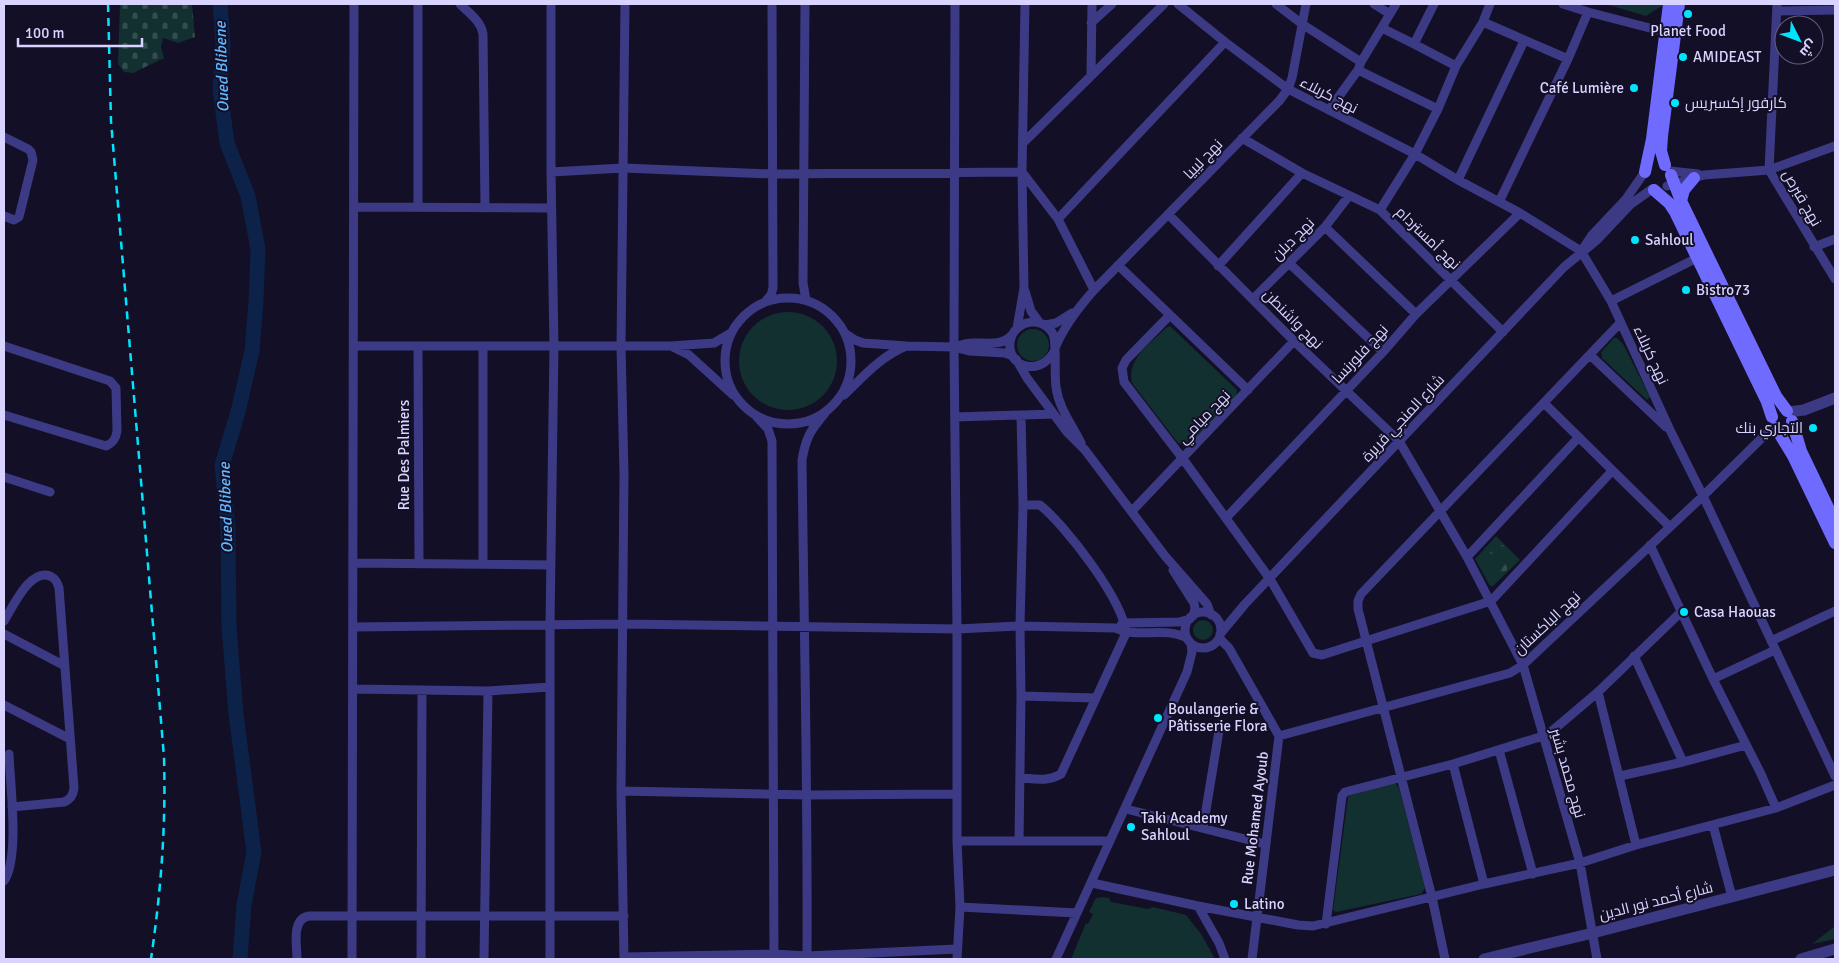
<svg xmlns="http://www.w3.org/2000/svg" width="1839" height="963" font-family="Signika,Cairo,sans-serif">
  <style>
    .green { fill: #12302f }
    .forest { fill: url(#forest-firs) }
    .cemetery { fill: url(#cemetery-stones) }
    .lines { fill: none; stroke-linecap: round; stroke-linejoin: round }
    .river { stroke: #0c2248; stroke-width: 15 }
    .minor { stroke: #3d3a85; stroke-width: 9 }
    .tertiary { stroke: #3d3a85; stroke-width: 11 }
    .secondary { stroke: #6f6bff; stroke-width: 12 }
    .rail { stroke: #00e5ff; stroke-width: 2.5; stroke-dasharray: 8 6; stroke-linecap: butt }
    .poi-dot { fill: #00e5ff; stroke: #130f26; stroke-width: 2 }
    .labels { text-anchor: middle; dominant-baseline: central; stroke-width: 4; stroke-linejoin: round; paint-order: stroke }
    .poi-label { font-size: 15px; fill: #d9d4ff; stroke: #130f26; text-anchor: start }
    .street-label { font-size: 15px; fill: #d9d4ff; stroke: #130f26 }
    .water-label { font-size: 16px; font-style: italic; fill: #62b6ff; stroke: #130f26 }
  </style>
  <defs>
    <pattern id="forest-firs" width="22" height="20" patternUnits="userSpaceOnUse" patternTransform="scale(1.25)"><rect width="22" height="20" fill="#12302f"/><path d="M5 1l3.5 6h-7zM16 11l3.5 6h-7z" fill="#344d4e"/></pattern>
    <pattern id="cemetery-stones" width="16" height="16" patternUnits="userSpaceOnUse" patternTransform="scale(1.25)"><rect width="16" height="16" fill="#12302f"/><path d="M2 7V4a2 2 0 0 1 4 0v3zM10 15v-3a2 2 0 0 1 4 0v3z" fill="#344d4e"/></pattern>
  </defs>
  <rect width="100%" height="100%" fill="#130f26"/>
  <path class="green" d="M1605 4H1662V6L1646 16Z
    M739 361a49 49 0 1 1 98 0a49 49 0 1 1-98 0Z
    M1170 326 1237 390 1236 397 1193 443 1185 445 1178 443 1132 383C1126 359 1151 343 1166 328Z
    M1017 345a16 16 0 1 1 32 0a16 16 0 1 1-32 0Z
    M1614 338H1617L1623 344 1650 397 1647 400 1602 358 1601 352Z
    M1496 536 1520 560 1493 586H1490L1475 559Z
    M1193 630a10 10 0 1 1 20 0a10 10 0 1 1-20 0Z
    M1393 784H1396L1399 788 1425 888 1421 894 1336 912 1333 910 1348 797 1351 795Z
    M1103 897 1109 898 1111 902 1148 909 1153 907 1186 915 1201 934 1215 959H1071L1086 923 1088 924 1093 914 1089 912 1096 898Z
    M1835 926V939L1812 944Z"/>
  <path class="forest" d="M1495 541 1498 545H1503L1507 550 1503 552 1497 550 1492 554 1488 553 1486 547Z
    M1483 557 1490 560 1491 565 1494 567 1497 564 1500 567 1501 565 1500 563 1502 560 1508 561 1511 559H1514V563L1507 567V570L1500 576 1491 574 1490 576C1484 574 1479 566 1480 560Z"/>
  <path class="cemetery" d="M120 4H192L195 37 178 43 163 38 161 47 164 58 133 73 124 72 118 64Z"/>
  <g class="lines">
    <path class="river" d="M220 4 223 44 220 90 227 143 248 196 258 249 256 302 252 351 238 412 222 465 228 529 229 627 236 714 254 852 244 905 240 959"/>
    <path class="minor" d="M460 4C469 13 481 21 483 34L485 208
      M805 4 803 283 806 300
      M955 4 954 347 957 629V841L960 907 957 959
      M1178 4 1225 42 1288 89 1415 154 1458 180 1520 213 1581 251 1611 301 1670 430 1703 496 1835 776
      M1276 4 1302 24 1361 62
      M1374 4 1390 14
      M1396 4 1361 62 1358 70 1438 109
      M1434 4 1414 44 1456 66
      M1563 4 1588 12 1665 32
      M1777 4 1769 170 1835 279
      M1777 11 1835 10
      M1483 22 1568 59
      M1091 23 1112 4
      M1382 28 1414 44
      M1091 75 1092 4
      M1329 110 1358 70
      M4 137 28 149 31 152 33 160 19 217 14 220 4 216
      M1242 138 1302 173 1380 210 1503 332
      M1023 143 1164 4
      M1670 171 1698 174
      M551 172 623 168 772 174 1022 172 1058 219
      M1458 180 1524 41
      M1667 186 1704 175 1769 170 1835 146
      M1499 202 1568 59 1588 12
      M354 207 551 208
      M418 207V4
      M1380 210 1415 154 1438 109 1456 66 1483 22 1490 4
      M1169 215 1294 341 1399 441 1467 557 1523 665 1580 863 1597 959
      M1325 227 1416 314
      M1584 247 1592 235 1626 199 1644 173
      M1814 247 1835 239
      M1289 263 1383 352
      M1118 265 1248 390
      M1218 266 1302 173
      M1094 290 1058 219 1225 42
      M1025 291 1031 311 1039 322
      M725 361a63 63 0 1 1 126 0a63 63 0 1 1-126 0Z
      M1253 299 1325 227 1348 197
      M1611 301 1697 258
      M765 302 771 295 773 288 772 4
      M1170 315 1126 360 1122 368 1124 382 1183 459 1270 579 1313 653 1322 655 1491 601 1612 471
      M1045 325 1056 323 1072 313
      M1017 328 1024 288 1022 172 1025 4
      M846 334 855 340 863 343 907 346 954 347 969 351 1005 353 1013 356
      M4 346 110 381 116 388 117 431C116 439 113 443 106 446L4 415
      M354 346H671L714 343 731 333
      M418 346 419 564
      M671 346 689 355 733 395
      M955 347C961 345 966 343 972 343 986 342 1002 347 1012 335
      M1055 348C1064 326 1078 308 1094 290L1280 100 1288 89 1292 78 1306 4
      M1054 352C1038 379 1003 365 1011 338 1017 319 1044 316 1053 334 1057 343 1054 374 1056 387 1059 409 1072 424 1081 443
      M1590 355 1666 427
      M1016 359 1027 378 1067 432 1085 450 1165 556 1207 604 1211 615
      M844 395C864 376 880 357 906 346
      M1544 403 1670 527
      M754 414 768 429 772 441 774 959
      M955 417 1053 414
      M4 477 50 492
      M1132 511 1294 341
      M1226 518 1383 352 1416 314 1520 213
      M1650 545 1713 679 1761 774 1776 808
      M1467 557 1578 438
      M353 563 551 565
      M483 564V346
      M1173 570 1194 603 1195 609 1193 616
      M1185 630a18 18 0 1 1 36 0a18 18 0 1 1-36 0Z
      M4 621C13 607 30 568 50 576 56 579 57 582 59 588L74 788C73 795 71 799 64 802L12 807
      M1121 625 1125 623 1179 622 1190 619
      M353 627 624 624 957 629 1020 626 1115 628C1139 639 1164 626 1187 638
      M4 634 65 666
      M1220 634 1245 604 1564 267 1597 240 1631 204 1652 189
      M1219 638 1229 648 1279 736 1252 959
      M1771 641 1835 611
      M1634 656 1683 762
      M1713 679 1775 650
      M353 689 488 691 550 687
      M1598 692 1636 845
      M1021 696 1096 698
      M4 705 70 739
      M1279 736 1510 673 1523 665 1703 496 1774 426
      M1499 750 1533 874
      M1453 764 1484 884
      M1620 776 1683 762 1746 745
      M1021 778C1035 779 1047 782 1061 774L1126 633C1123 600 1066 526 1040 505H1023
      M621 791 808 795 957 794
      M1126 809 1265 844
      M1713 825 1732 897
      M1203 828 1220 725
      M957 841H1110
      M1019 841 1021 696 1020 626 1023 505 1021 415
      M4 881C20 858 10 783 9 754
      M1092 883 1198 906 1219 943 1225 959
      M1198 906 1298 925 1313 926 1484 884 1580 863 1636 845 1776 808 1835 785
      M960 907 1077 913
      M1326 924 1342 796 1345 792 1453 764 1543 736 1552 731 1598 692 1681 612
      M624 957 774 954 807 956 957 949
      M297 959C297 945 291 919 309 916H624
      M352 959 354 4
      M421 959 422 690
      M484 959 488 691
      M550 959V625L554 346 551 172V4
      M624 959 621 791 624 475 621 346 625 4
      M807 959C808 793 804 626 802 460 806 437 810 431 825 413
      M1056 959 1187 672 1192 652 1191 644
      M1445 959 1432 897 1358 609V601L1361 594 1620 323"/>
    <path class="tertiary" d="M1788 412 1804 410 1835 398
      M1484 959 1593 933 1835 870
      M1801 959 1835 949"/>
    <path class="secondary" d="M1665 165 1661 151 1662 136 1679 4
      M1645 172 1652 139 1669 4
      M1671 175 1681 201 1776 396 1787 411
      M1654 190 1669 203 1675 212 1767 402 1772 417
      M1681 201 1684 190 1694 178
      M1792 421 1801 451 1835 522
      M1776 428 1793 456 1835 543"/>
    <path class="rail" d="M108 4 111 121 164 757C166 827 161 890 151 959"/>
  </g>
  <g class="poi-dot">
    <circle cx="1688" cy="14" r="5"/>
    <circle cx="1683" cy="57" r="5"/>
    <circle cx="1634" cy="88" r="5"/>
    <circle cx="1675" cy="103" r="5"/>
    <circle cx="1635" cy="240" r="5"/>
    <circle cx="1686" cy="290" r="5"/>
    <circle cx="1813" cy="428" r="5"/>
    <circle cx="1684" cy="612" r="5"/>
    <circle cx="1158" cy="718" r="5"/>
    <circle cx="1131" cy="827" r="5"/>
    <circle cx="1234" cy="904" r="5"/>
  </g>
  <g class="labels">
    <g class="poi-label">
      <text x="1688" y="31" text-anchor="middle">Planet Food</text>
      <text x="1693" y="57">AMIDEAST</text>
      <text x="1624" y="88" text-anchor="end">Café Lumière</text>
      <text x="1685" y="103">كارفور إكسبريس</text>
      <text x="1645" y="240">Sahloul</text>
      <text x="1696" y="290">Bistro73</text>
      <text x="1803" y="428" text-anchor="end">التجاري بنك</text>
      <text x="1694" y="612">Casa Haouas</text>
      <text x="1168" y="709">Boulangerie &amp;<tspan x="1168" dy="17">Pâtisserie Flora</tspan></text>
      <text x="1141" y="818">Taki Academy<tspan x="1141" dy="17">Sahloul</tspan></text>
      <text x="1244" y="904">Latino</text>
    </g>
    <g class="street-label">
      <text transform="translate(1329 95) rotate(27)">نهج كربلاء</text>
      <text transform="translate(1203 159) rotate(-46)">نهج ليبيا</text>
      <text transform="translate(1802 198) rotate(60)">نهج قبرص</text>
      <text transform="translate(1428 238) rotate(44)">نهج أمستردام</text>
      <text transform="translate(1293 239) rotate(-45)">نهج دبلن</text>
      <text transform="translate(1293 319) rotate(45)">نهج واشنطن</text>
      <text transform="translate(1360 354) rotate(-47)">نهج فلورنسا</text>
      <text transform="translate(1651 355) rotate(65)">نهج كربلاء</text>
      <text transform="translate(1204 417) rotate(-46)">نهج ميامي</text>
      <text transform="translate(1403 418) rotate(-47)">شارع المنجي قريرة</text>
      <text transform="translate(404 455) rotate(-90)">Rue Des Palmiers</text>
      <text transform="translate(1547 623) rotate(-43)">نهج الباكستان</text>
      <text transform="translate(1568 773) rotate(74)">نهج محمد بشير</text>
      <text transform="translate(1255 818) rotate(-83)">Rue Mohamed Ayoub</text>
      <text transform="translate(1656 901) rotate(-14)">شارع أحمد نور الدين</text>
    </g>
    <g class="water-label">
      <text transform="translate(222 67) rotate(-92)">Oued Blibene</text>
      <text transform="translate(226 508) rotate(-92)">Oued Blibene</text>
    </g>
  </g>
  <rect width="1839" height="963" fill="none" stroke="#d9d4ff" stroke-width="10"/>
  <g transform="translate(1799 40) rotate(132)"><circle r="24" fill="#130f26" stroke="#625e7d"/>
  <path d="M0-4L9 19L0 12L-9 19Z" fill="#00e5ff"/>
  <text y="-8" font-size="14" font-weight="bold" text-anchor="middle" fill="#d9d4ff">ش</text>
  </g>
  <path d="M18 38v8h124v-8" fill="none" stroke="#d9d4ff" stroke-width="2.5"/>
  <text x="25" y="38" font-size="15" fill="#d9d4ff" stroke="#130f26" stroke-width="4" paint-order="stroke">100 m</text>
</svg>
